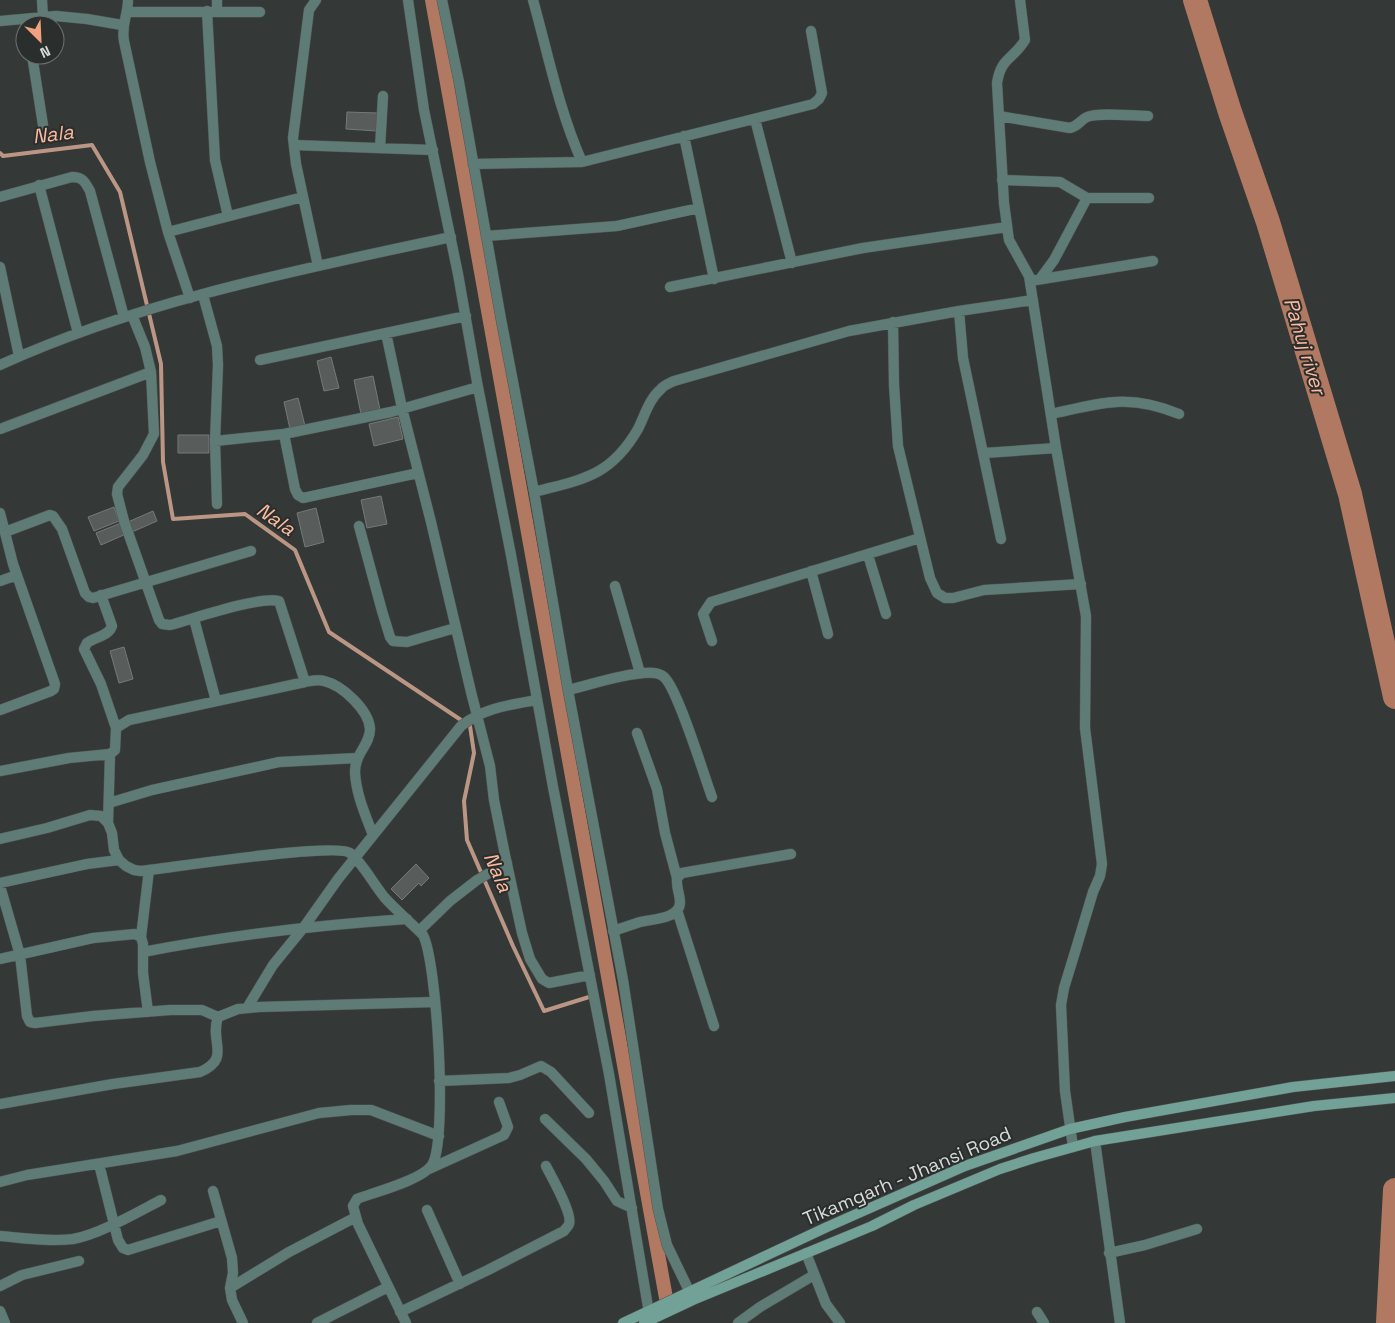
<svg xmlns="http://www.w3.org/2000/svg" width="1395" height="1323" font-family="'Space Grotesk',sans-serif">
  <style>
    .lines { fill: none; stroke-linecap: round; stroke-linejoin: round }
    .stream { stroke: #bc9685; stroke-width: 4 }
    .canal { stroke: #b17961; stroke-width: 14 }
    .river { stroke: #b17961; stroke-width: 24 }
    .building { fill: #585c5b; stroke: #757978 }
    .street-casing { stroke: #515554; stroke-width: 11 }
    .secondary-casing { stroke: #515554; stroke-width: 11 }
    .street { stroke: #5e7c75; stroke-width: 10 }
    .secondary { stroke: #72a297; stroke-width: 10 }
    .labels { text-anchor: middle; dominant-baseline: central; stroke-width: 4; stroke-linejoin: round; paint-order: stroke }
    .street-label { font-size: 19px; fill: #d7dad9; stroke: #2a2e2d }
    .water-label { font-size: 20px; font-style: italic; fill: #feba9e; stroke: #2a2e2d }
  </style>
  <rect width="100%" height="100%" fill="#343837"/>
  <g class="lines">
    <path class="stream" d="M0 153 3 156 92 145 120 192 161 364 163 462 173 519 245 514 295 550 329 632 470 726 474 753 464 801 467 840 513 946 544 1011 589 997"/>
    <path class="canal" d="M432 0 666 1298"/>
    <path class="river" d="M1195 0 1230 112 1268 222 1350 494 1395 697
      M1388 1323 1395 1190"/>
  </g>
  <path class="building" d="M347 112 378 113 377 131 346 129Z
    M331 357 339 388 324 391 317 361Z
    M373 376 380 410 361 414 354 380Z
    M298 398 305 426 290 429 284 402Z
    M398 417 403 439 374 446 369 424Z
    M178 435H209V453H178Z
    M381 496 387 524 367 528 361 500Z
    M114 507 119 521 94 531 88 517Z
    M316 508 324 542 305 547 297 513Z
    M153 511 157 521 132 532 128 522Z
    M121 523 126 534 101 545 96 533Z
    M124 647 133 679 119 683 110 651Z
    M416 864 429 878 421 886 419 883 402 900 391 889Z"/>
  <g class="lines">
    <g class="street-casing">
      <path id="street" d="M42 0 43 18
        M128 0C128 16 121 23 124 41L150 162 168 232 190 298
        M316 0 309 10 293 138 296 164 318 266
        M408 0 424 110 458 274 477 382 511 555 553 787 609 1074 650 1319
        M442 0 459 82 501 319 534 492 568 690 623 980 658 1209 667 1245 693 1299
        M533 0C548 54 559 110 582 162
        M1020 0 1025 40C1013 60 1001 57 997 83L1004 203 1008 233 1009 240 1029 276 1056 448 1086 616 1085 728 1102 864 1100 876 1093 892 1075 952 1064 988 1061 1005 1065 1091 1073 1147
        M207 11 215 160 228 216
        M127 12H260
        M217 12V0
        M0 21 56 16 87 19 122 25
        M32 55 43 125
        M999 116 1070 128C1079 126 1080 120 1087 117 1099 112 1133 116 1148 116
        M755 119 792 263
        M684 136 714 279
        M294 145 433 150
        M380 148 383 96
        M473 164 582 162 813 104 819 99 822 93 811 31
        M1002 180 1060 182 1087 198H1149
        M39 185 78 333
        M0 197 72 177C83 177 85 182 90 191L124 317
        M168 232 303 197
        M486 236 617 226 699 208
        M0 267 19 356
        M1040 279 1054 260 1087 198
        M1030 281 1153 261
        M670 287 863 248 1007 227
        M203 295 217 346 218 365 215 441 217 504
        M959 311 963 358 1001 539
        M132 315 145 347 151 372 154 434 143 455 118 487 117 494 124 521 159 620 162 624 170 625C193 619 259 596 279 601L305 682
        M893 322 894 385 898 446 930 578 937 593 945 598H953L984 590 1081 584
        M386 333 402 408 431 522 471 692 490 766 494 800 505 855 522 933 530 959 542 979 549 983 590 975
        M260 360 466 316
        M0 365C143 300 298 270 451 237
        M1051 414C1102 403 1128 393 1179 414
        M0 429 151 372
        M284 434 295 489 298 495 303 498 418 473
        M215 441 284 434 391 412 478 387
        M984 453 1056 448
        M534 492C583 479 610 477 638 429 645 415 649 399 661 389 664 385 670 383 674 381L849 331 959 311 1033 300
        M0 513 13 564 55 684 54 689 51 691 0 710
        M359 526 382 611 390 637 393 641 407 642 455 628
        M5 532 50 515 53 516 62 529 85 593 89 597 93 598 251 551
        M868 555 886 614
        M811 571 828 634
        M0 581 17 575
        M615 586 640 673
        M101 595 112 626C109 636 95 637 87 643L84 649 101 684 116 728
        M194 619 216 701
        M712 641 703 614 711 602 920 538
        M568 690C589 685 633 671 654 673 657 673 662 675 664 677 678 689 704 776 712 797
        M637 733 657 789 665 833 677 878
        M110 754 108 823 112 833 114 850 119 860 126 866 134 870 141 871C170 868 335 842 350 853 362 862 374 885 385 898 397 911 411 923 423 935 437 961 448 1141 432 1165 422 1180 375 1192 357 1199L353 1206 358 1224 406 1323
        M0 771 69 758 110 754 115 750 116 728 129 720 305 682C311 681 318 679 324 681 342 685 369 710 370 729 370 745 355 753 355 772 356 794 365 814 373 835
        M109 803 152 790 279 762 357 758
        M0 839 47 828 90 815 101 816 108 823
        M0 883 87 864 119 860
        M0 886 20 955 27 1016 30 1022 35 1023 93 1016 170 1010H202L218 1017
        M677 910 714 1026
        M419 931 450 901 477 880 507 863
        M613 931C622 928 631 925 640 922 652 919 680 919 680 902 680 894 676 888 677 878L682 873 791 854
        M141 937 149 870
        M143 952C230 935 318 925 407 919
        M0 959 93 938 135 934 141 937 143 944V973L148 1012
        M247 1008 273 965 304 927 338 879 461 726C483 708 509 705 537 700
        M439 1081 509 1078 520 1075 541 1066 551 1072 589 1113
        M0 1104 113 1084 200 1072C232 1058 209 1042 218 1017L238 1009 259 1007 435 1002
        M545 1119 586 1159 604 1181 617 1201 632 1208
        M1095 1141 1120 1323
        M99 1164 118 1240 123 1248 128 1250 221 1221
        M429 1169 504 1135 508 1127 499 1102
        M0 1182 27 1175 177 1151 319 1113 351 1110H371L439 1136
        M213 1191 232 1258 233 1273 230 1288 232 1300 243 1323
        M427 1210 460 1284
        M0 1236C24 1238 49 1242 73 1239 98 1235 138 1212 161 1200
        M806 1253 826 1304 840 1323
        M1109 1253 1145 1245 1197 1229
        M0 1286 22 1275 79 1261
        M230 1288 289 1252 356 1217
        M0 1311 5 1323
        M400 1312 488 1270 564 1231C566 1228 568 1227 569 1224 573 1214 551 1176 546 1166
        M1037 1312 1044 1323
        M317 1323 388 1287
        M738 1323 760 1307 814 1275"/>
    </g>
    <g class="secondary-casing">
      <path id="secondary" d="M623 1323 827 1227 965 1166 1070 1129 1125 1117 1293 1087 1395 1076
        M644 1323 693 1300 872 1226 914 1205 1000 1169 1034 1158 1095 1141 1314 1106 1395 1098"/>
    </g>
    <use href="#street" class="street"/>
    <use href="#secondary" class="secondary"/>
  </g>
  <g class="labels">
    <g class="street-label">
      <text transform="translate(907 1176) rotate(-23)">Tikamgarh - Jhansi Road</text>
    </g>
    <g class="water-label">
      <text transform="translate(53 134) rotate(-7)">Nala</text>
      <text transform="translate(1305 346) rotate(73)">Pahuj river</text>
      <text transform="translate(276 519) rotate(34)">Nala</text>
      <text transform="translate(498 872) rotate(66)">Nala</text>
    </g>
  </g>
  <g transform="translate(40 40) rotate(156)"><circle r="24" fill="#2a2e2d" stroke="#6f7372"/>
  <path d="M0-4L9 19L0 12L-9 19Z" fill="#f2a17e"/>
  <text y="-8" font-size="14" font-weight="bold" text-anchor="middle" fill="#d7dad9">N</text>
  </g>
</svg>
